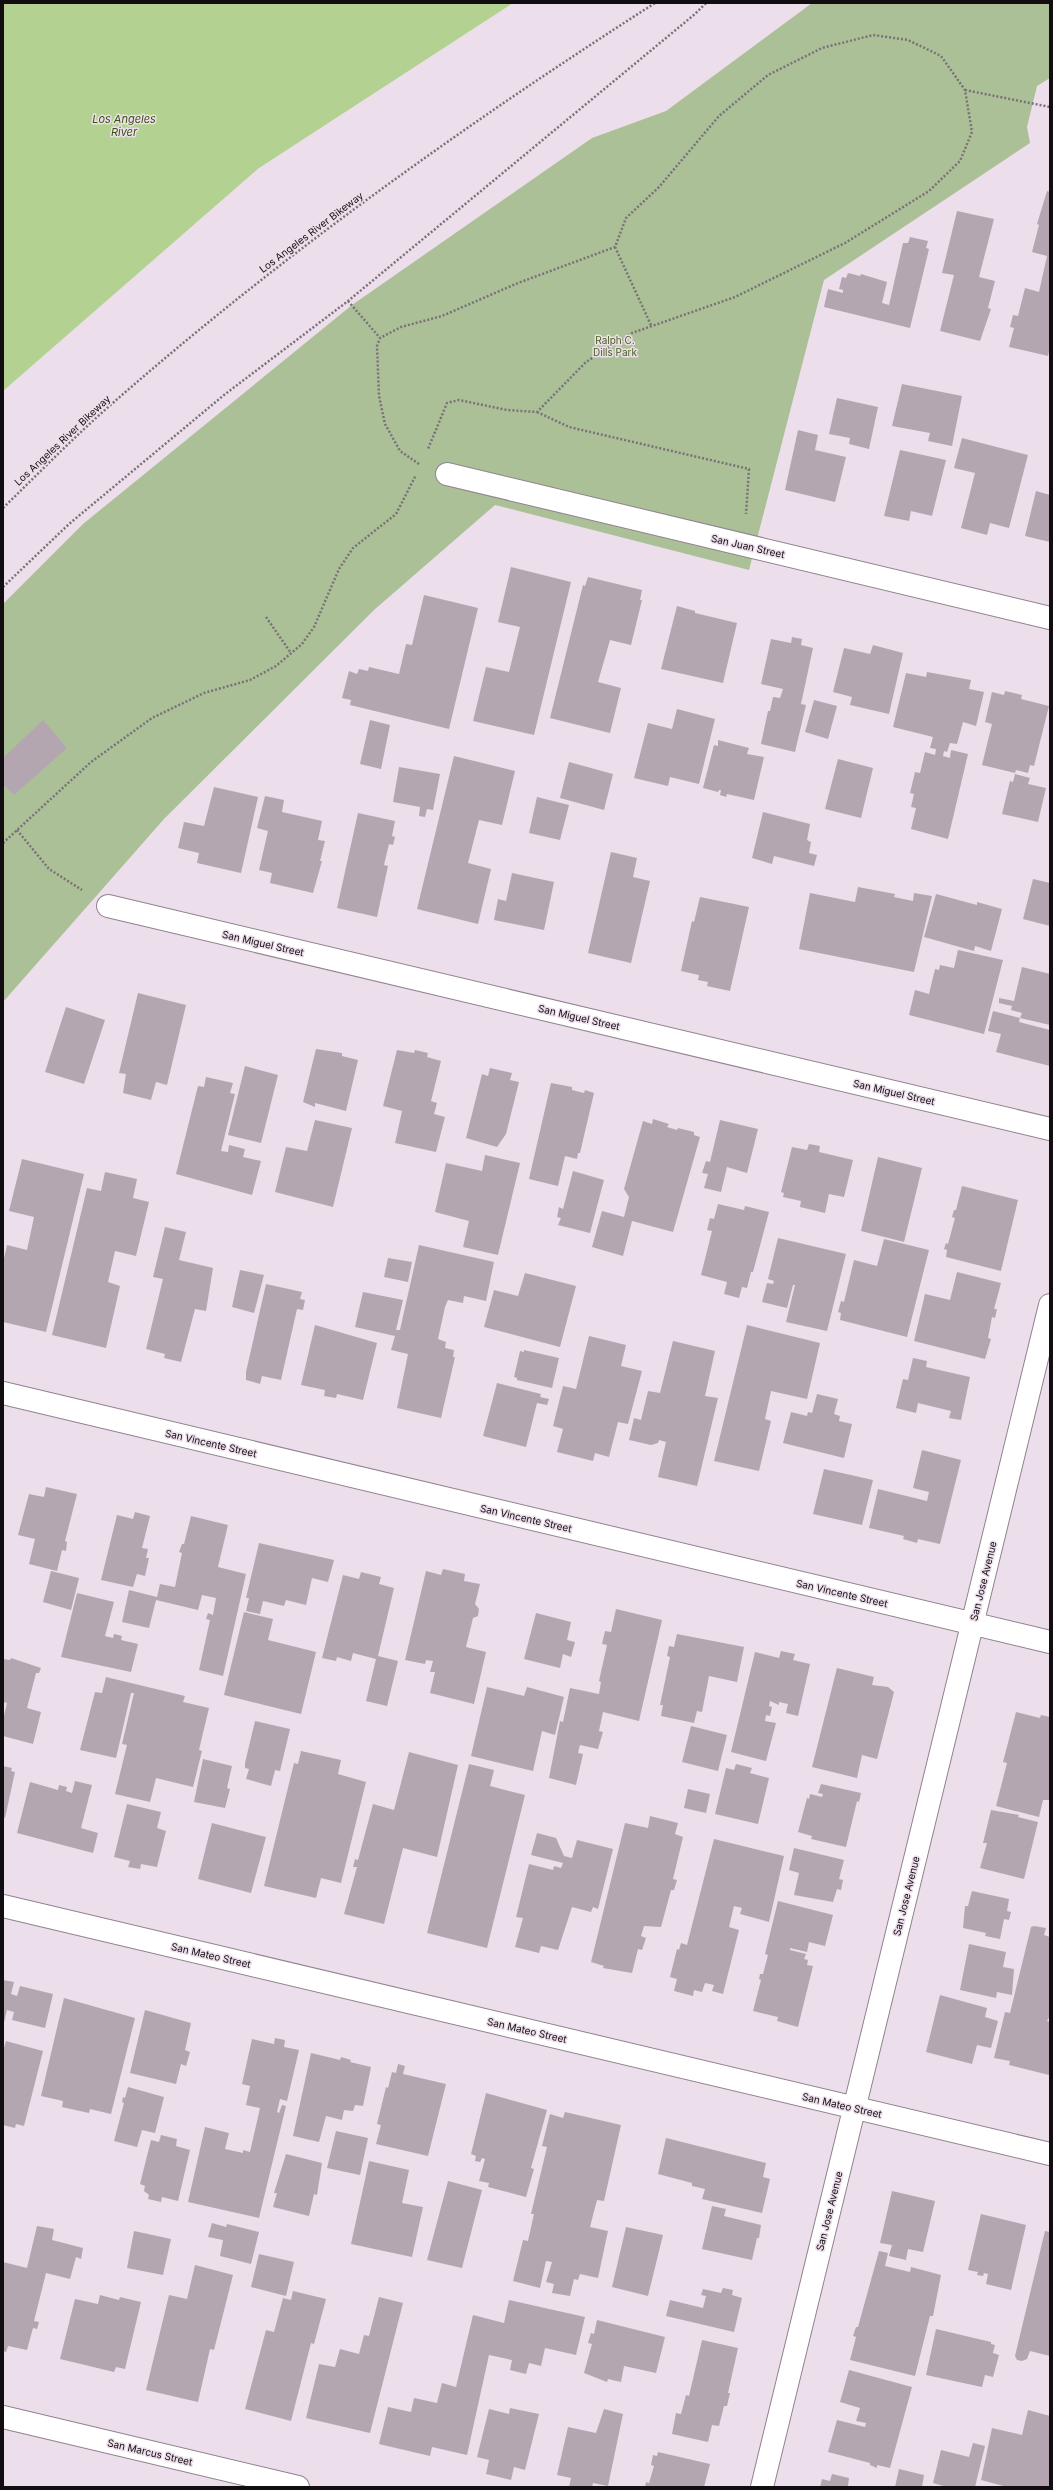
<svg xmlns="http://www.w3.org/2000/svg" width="1053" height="2490" font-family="Inter,sans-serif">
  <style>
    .green { fill: #acc098 }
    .water { fill: #b3d291 }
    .building { fill: #b3a6b1 }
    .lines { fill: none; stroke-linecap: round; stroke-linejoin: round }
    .minor-casing { stroke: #90838e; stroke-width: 24 }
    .path { stroke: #7a7078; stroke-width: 2.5; stroke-dasharray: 2 2; stroke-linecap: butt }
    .minor { stroke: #fff; stroke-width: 22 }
    .labels { text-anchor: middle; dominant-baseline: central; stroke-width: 3; stroke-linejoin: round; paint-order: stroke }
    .street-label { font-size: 10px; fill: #120d11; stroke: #eddeeb }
    .park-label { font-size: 10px; fill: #46611f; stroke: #eddeeb }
    .water-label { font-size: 11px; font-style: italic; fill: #38530d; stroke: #eddeeb }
  </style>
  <rect width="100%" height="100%" fill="#eddeeb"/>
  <path class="green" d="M812 3H1050V78L1037 86 1027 127 1030 143 824 280 749 570 495 505 374 610 164 819 3 1002V604L83 524 352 305 592 138 666 111Z"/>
  <path class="water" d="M3 3H513L259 168 3 391Z"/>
  <path class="building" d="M1047 191 1050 192V347L1048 356 1009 347 1014 328 1010 327 1013 315 1018 316 1025 288 1039 292 1047 256 1032 252 1039 225 1037 224Z
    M957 211 994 219 979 277 995 281 988 308 991 309 980 341 940 331 954 275 942 273Z
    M910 237 928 241 926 248 929 249 910 328 824 307 828 289 843 293V290L839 289 842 277 846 278 848 273 860 276 861 274 887 282 882 303 889 305 903 243H908Z
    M902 384 962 396 952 446 928 441 930 433 892 426Z
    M837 398 878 407 869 449 849 444 850 438 829 434Z
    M798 430 818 435 815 450 846 457 835 502 785 490Z
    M962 438 1028 455 1009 528 990 523 987 535 961 528 975 473 954 468Z
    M900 450 946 460 932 516 911 511 909 521 884 516Z
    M1036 491 1050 495V542L1025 536Z
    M511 567 571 582 534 735 473 721 486 667 509 672 520 627 498 622Z
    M588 577 642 590 640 600H642L631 645 610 640 598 682 621 688 610 733 550 718 583 585 585 586Z
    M424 595 478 608 449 729 350 705 351 700 342 698 349 671 357 674 359 669 368 671 369 667 399 674 406 644 412 645Z
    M677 606 695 611V613L737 623 723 683 661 669Z
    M792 637 802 639 801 645 813 648 801 704 806 705 795 752 761 744 768 711H770L773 697 780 698 783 689 761 684 771 639 791 643Z
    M873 645 903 653 889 714 850 705 852 697 833 692 844 648 870 654Z
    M927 672 971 680 969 689 984 692 976 726 963 722 957 744 950 743 947 752 944 751 943 756 950 758 951 750 968 754 948 839 911 829 916 808 911 807 914 794 910 793 915 772 920 773 925 752 935 755 936 749 930 748 933 737 893 727 906 673 926 677Z
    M1005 691 1022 695 1021 699 1049 706 1034 766 1030 765 1028 773 1016 770 1015 773 982 765 992 724 985 722 992 692 1004 695Z
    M814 700 837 706 828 739 805 732Z
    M677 709 715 719 699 784 670 777 668 786 634 778 648 723 672 729Z
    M43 720 67 748 14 795 3 784V758Z
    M370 720 390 725 381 769 360 764Z
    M718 740 749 748 747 754 764 757 754 800 727 794 726 797 720 795 721 790H719L718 792 703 788 714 745 718 746Z
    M454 756 515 771 502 825 479 820 468 863 491 869 478 924 417 909Z
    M838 759 873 768 861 818 825 809Z
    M569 762 613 774 604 810 560 798Z
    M399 767 440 774 433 810 427 809 425 817 419 816 420 807 393 802Z
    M1015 774 1030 778 1028 784 1046 788 1038 822 1002 814 1010 781 1013 782Z
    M214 787 258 797 241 873 197 863 199 853 178 848 184 822 204 826Z
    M265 796 284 800 282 812 322 821 318 840 325 841 320 861H322L313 893 270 883 272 873 259 870 268 831 257 828Z
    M537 797 569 805 560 840 529 833Z
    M763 812 810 824 807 840 811 842 809 853 817 855 814 866 774 856 772 864 752 858Z
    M358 813 395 821 392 836 395 837 393 845 389 844 384 865 388 866 377 917 337 908Z
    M611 852 637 858 633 877 650 881 631 963 588 953Z
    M512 873 554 882 544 930 494 920 498 899 506 901Z
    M1033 879 1050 883V926L1023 919Z
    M858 887 895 894 894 897 913 901 914 893 932 896 914 972 799 949 810 893 855 902Z
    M936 894 977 905V902L1002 909 991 951 975 946 974 951 924 937Z
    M700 897 749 907 730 991 707 986 708 982 698 980 699 975 681 971 692 921 694 922Z
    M958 950 1003 960 984 1034 909 1015 915 990 929 994 935 969 939 970 940 965 954 968Z
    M1022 967 1050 974V1025L1020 1018 1022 1013 1011 1010 1012 1006 999 1003V998L1014 1001Z
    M138 993 186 1005 167 1085 156 1082 151 1100 123 1093 126 1074 119 1073Z
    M66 1007 105 1020 84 1084 45 1072Z
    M993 1011 1020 1018 1019 1022 1050 1030V1066L996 1052 1001 1034 988 1031Z
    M316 1049 342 1053V1056L358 1060 346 1111 315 1103V1107L303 1102Z
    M397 1050 414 1053 415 1050 428 1053 427 1057 441 1061 431 1101 437 1103 434 1114 445 1117 436 1152 395 1143 402 1111 383 1106Z
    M245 1066 278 1075 261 1143 228 1135Z
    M490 1068 512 1073 510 1080 519 1082 506 1134 497 1147 466 1138 482 1074 488 1076Z
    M206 1077 233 1083 230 1093 235 1094 221 1151 228 1152 229 1145 245 1149 243 1157 261 1161 252 1195 176 1174 198 1086 204 1087Z
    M551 1083 572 1087V1090L584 1093 585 1090 594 1093 580 1153H578L577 1159 565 1156 558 1186 529 1179Z
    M653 1119 669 1124 667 1127 677 1130 678 1128 694 1132V1135L700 1137 673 1232 632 1221 623 1256 592 1247 602 1211 624 1217 629 1197 624 1189 643 1121 652 1124Z
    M315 1120 352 1128 333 1207 275 1192 286 1147 307 1151Z
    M720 1120 758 1129 747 1173 727 1167 721 1192 704 1188 708 1174 702 1173 706 1161 710 1162Z
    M809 1144 820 1146 819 1152 853 1160 844 1197 829 1194 825 1213 800 1207 801 1201 783 1197 784 1193 781 1192 792 1147 807 1150Z
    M485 1155 520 1163 498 1255 463 1247 469 1221 435 1212 446 1163 482 1171Z
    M878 1157 922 1168 904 1242 861 1231Z
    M22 1159 84 1174 46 1332 3 1322V1263L7 1245 27 1250 34 1217 9 1211Z
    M573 1171 604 1180 590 1233 558 1225 561 1218 557 1217 559 1207 563 1209Z
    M105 1172 137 1179 133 1198 149 1202 136 1256 115 1251 108 1282 120 1286 106 1348 52 1335 87 1188 101 1191Z
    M962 1186 1018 1200 1001 1271 946 1257 947 1250 944 1249 946 1243 948 1244 955 1218 952 1217 954 1210H956Z
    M718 1204 744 1210 745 1206 769 1212 753 1272H751L747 1288 742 1287 739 1298 724 1294 727 1282 701 1275 712 1231 707 1230 710 1218 714 1219Z
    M165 1227 186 1232 179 1260 213 1268 206 1311 195 1309 181 1362 164 1358 165 1354 146 1349 163 1279 153 1277Z
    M778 1238 846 1254 827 1331 786 1322 795 1285H793L787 1308 762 1302 767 1283 773 1284 774 1281 768 1279Z
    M884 1239 929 1250 907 1337 840 1320 841 1313 838 1312 841 1301 844 1302 854 1260 877 1266Z
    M419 1245 494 1262 486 1301 464 1296 463 1303 448 1300 445 1307 438 1339 446 1342 445 1348 454 1350 453 1357H455L441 1418 397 1408 408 1354 391 1350 395 1336 355 1327 363 1292 403 1300 396 1330H400Z
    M388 1258 412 1262 408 1282 384 1277Z
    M240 1270 264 1275 254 1313 232 1307Z
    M957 1272 1001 1283 994 1309H997L995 1318 992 1317 988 1338 991 1339 985 1359 914 1341 925 1294 950 1300Z
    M525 1273 576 1286 560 1347 484 1327 494 1290 518 1296Z
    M266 1284 302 1292 300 1299 305 1300 303 1310 297 1309 281 1380 262 1376 260 1384 246 1380V1372Z
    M315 1325 377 1343 363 1400 337 1394 336 1398 324 1396 325 1390 301 1385Z
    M747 1325 820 1343 807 1399 771 1391 765 1419 771 1421 759 1471 714 1461Z
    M589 1336 626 1345 621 1366 642 1371 628 1424 618 1422 609 1457 595 1453 593 1461 557 1452 563 1429 553 1426 563 1386 576 1389Z
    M673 1341 715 1351 705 1396 718 1398 697 1486 658 1477 666 1442 659 1440 658 1443 651 1445 629 1440 634 1418 641 1420 648 1391 660 1393Z
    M524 1350 559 1358 552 1388 517 1380V1378L514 1377 520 1351 524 1352Z
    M913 1358 927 1361 926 1367 970 1377 961 1420 949 1418 951 1411 918 1403 916 1413 896 1408 903 1379 908 1380Z
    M497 1383 541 1394 540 1397 549 1399 547 1405 537 1403 526 1447 483 1436Z
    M817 1394 838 1399 834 1414 840 1416 839 1421 852 1424 844 1458 783 1443 791 1412 807 1416 808 1412 812 1413Z
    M922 1450 961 1460 940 1544 918 1539 917 1543 903 1539 904 1536 869 1528 878 1489 927 1501 929 1492 913 1488Z
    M824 1469 873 1480 862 1525 813 1514Z
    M46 1487 77 1494 65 1541 67 1542 66 1551 62 1550 57 1571 29 1564 35 1539 18 1535 29 1494 44 1497Z
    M135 1512 150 1516 142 1548 148 1549 146 1558H149L145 1576 137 1574 133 1587 101 1580 117 1515 133 1519Z
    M191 1516 228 1525 218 1567 246 1574 223 1676 199 1670 210 1620 206 1619 208 1613 213 1615 216 1598 202 1595 198 1610 156 1600 149 1628 122 1622 129 1590 157 1597 160 1584 175 1587 182 1553 179 1552 182 1544H184Z
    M259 1543 334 1560 328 1582 312 1578 306 1605 286 1600 284 1606 263 1601 260 1614 246 1611 249 1598H246Z
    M443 1569 465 1574 464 1581 480 1584 475 1604 479 1609 478 1616 473 1618 466 1647 486 1652 474 1704 430 1693 435 1672H430L433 1661 426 1660 425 1664 405 1660 426 1571 441 1575Z
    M51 1571 79 1578 71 1610 43 1602Z
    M361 1572 381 1577 379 1584 394 1588 378 1656 398 1661 387 1706 366 1701 376 1659 353 1653 351 1661 337 1657 336 1661 322 1658 343 1575 359 1579Z
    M77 1593 114 1602 105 1636 113 1638 114 1634 122 1636 121 1640 138 1644 131 1672 61 1657Z
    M616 1609 662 1620 639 1721 603 1712 599 1731 603 1732 598 1749 580 1745 578 1753 583 1754 576 1785 549 1778 560 1721 563 1722 570 1688 599 1694 601 1682 599 1681 607 1645 602 1644 605 1631 611 1632Z
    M244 1612 273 1619 268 1640 316 1652 301 1714 224 1695Z
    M536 1613 571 1622 567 1640 575 1642 571 1657 563 1654 560 1668 524 1659Z
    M677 1634 744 1647 737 1682 709 1676 702 1712 697 1711 694 1723 661 1716 663 1705H660L670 1657 667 1656 669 1646 674 1647Z
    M781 1651 795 1654 793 1660 810 1664 798 1716 786 1713 788 1704 779 1702V1705L770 1701 769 1706 772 1707 770 1716 766 1715 765 1721 776 1723 766 1761 731 1752 755 1652 779 1658Z
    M11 1658 41 1668 39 1673H36L27 1708 41 1712 33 1744 3 1736V1720L7 1703 3 1702V1659L10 1660Z
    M837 1668 874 1677 872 1685 888 1687 894 1692 877 1759 862 1755 857 1778 812 1767Z
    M106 1677 185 1696 183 1702 209 1708 199 1750 202 1751 193 1787 156 1778 150 1802 115 1794 127 1745 122 1744 134 1693H131L116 1758 80 1750 95 1692 102 1693Z
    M487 1687 524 1696 527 1687 564 1697 555 1735 542 1731 533 1771 471 1756Z
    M1016 1712 1040 1718 1041 1715 1050 1717V1800H1043L1039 1817 996 1806 1007 1763 1003 1762Z
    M255 1721 290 1729 280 1771 275 1770 271 1786 246 1779 249 1769 245 1768V1763Z
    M691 1726 727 1735 718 1771 682 1762Z
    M301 1751 341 1760 338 1774 366 1782 341 1883 321 1878 316 1898 264 1886 294 1763 298 1764Z
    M409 1752 458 1765 437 1857 403 1848 384 1924 344 1914 357 1867H353L355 1859 358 1860 373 1804 394 1810Z
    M203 1759 232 1766 227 1788 230 1789 225 1808 194 1802Z
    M469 1764 494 1770 490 1786 525 1795 487 1948 427 1933Z
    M736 1764 752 1768 750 1773 769 1778 758 1824 715 1814 726 1768 734 1770Z
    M3 1766 12 1768 11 1771 15 1772 5 1818 3 1817Z
    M75 1781 92 1785 81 1828 98 1833 93 1853 17 1833 30 1782 58 1790 59 1785 67 1787 66 1791 72 1793Z
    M821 1784 861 1793 859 1802 857 1801 846 1847 811 1839 812 1836 798 1832 807 1798 809 1799 810 1794 822 1797 823 1794 818 1793Z
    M688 1789 710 1794 706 1813 684 1808Z
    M127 1804 161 1812 157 1828 166 1831 157 1867 141 1864 140 1869 128 1867 130 1861 114 1857Z
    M991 1810 1019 1815 1018 1817 1038 1822 1024 1879 980 1868 987 1843H983Z
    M650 1816 678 1823 675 1834 683 1837 673 1879 677 1880 674 1890H671L661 1927 644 1926 641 1936 646 1938 642 1950 638 1949 632 1973 603 1968 604 1966 591 1962 625 1823 648 1828Z
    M212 1823 266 1837 251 1893 198 1879Z
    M537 1833 556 1838 564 1856 572 1858 577 1840 613 1849 598 1909 593 1907 591 1912 572 1907 558 1950 541 1946 539 1953 515 1947 523 1918 516 1917 529 1864 553 1870 554 1866 561 1868 563 1863 531 1855Z
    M714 1839 784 1856 769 1922 740 1914 742 1908 734 1906 729 1927 739 1930 723 1994 712 1991 714 1985 705 1983 702 1992 694 1990 693 1996 674 1991 677 1979 670 1977 677 1949 679 1950 681 1943 687 1945Z
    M794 1848 844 1860 839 1879 843 1880 841 1890 837 1889 833 1902 794 1895 799 1873 789 1870Z
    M972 1891 1009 1899 1007 1911 1011 1912 1009 1920 1004 1919 1000 1939 985 1936 986 1933 963 1928 965 1906H968Z
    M778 1901 833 1915 825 1946 809 1942 807 1952 790 1948V1950L806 1954 804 1959 808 1960 807 1965 813 1966 798 2027 777 2021 778 2017 753 2011 761 1980 759 1979 760 1974H763L768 1955 765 1954Z
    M1034 1926 1046 1928 1044 1935 1050 1937V2016L1047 2021 1050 2022 1049 2075 1009 2065 1010 2061 994 2058 1005 2012 1010 2013 1031 1927Z
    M969 1944 1006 1952 1003 1967 1014 1969 1012 1995 997 1992 996 1998 960 1990Z
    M3 1980 14 1982 11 1994 17 1996 20 1986 53 1994 45 2028 12 2020 14 2012 7 2010 3 2027Z
    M940 1995 987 2008 985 2017 998 2021 991 2048 977 2045 972 2064 926 2052Z
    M64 1998 135 2018 111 2114 90 2109 89 2113 62 2107 63 2101 41 2096Z
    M145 2010 191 2023 185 2050 190 2052 186 2066 181 2064 176 2084 130 2073Z
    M275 2038 285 2040 284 2047 299 2050 287 2101 280 2099 277 2112 279 2113 282 2105 286 2106 259 2218 188 2202 205 2127 229 2133 225 2149 243 2153V2150L250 2152 260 2108 246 2105 250 2086 242 2084 252 2039 274 2044Z
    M6 2041 43 2051 24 2126 16 2124 15 2128 3 2125V2051Z
    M311 2053 340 2060 341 2057 351 2060 350 2062 371 2067 363 2106 355 2105 353 2111 344 2110 342 2120 326 2116 319 2142 293 2136Z
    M398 2064 405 2066 403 2074 446 2084 428 2156 376 2144 381 2125 377 2124 386 2087 388 2088 392 2072 396 2073Z
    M128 2087 164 2097 155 2133 142 2130 137 2147 114 2141 124 2103 122 2102 123 2097 125 2098Z
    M486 2093 547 2110 531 2168 534 2169 526 2197 488 2187 489 2183 479 2181 485 2159 482 2158 480 2162 475 2161 476 2156 471 2154Z
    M565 2112 621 2125 604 2201 597 2200 590 2227 608 2231 598 2278 580 2274 578 2280 574 2279 570 2296 552 2293 554 2284 546 2282 552 2262 546 2261 540 2288 513 2281 523 2240 528 2241 534 2214H531L547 2147 542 2146 550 2114 563 2118Z
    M336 2131 368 2138 360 2175 327 2168Z
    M161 2135 177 2139 176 2146 190 2150 178 2201 162 2197 161 2202 148 2199 149 2195 144 2191 145 2186 140 2184 151 2140 159 2142Z
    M666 2138 766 2163 763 2177 770 2179 762 2213 702 2199 705 2189 692 2186V2183L658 2174Z
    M286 2154 322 2163 317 2195 314 2194 309 2216 273 2207 277 2193H274Z
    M369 2161 409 2170 402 2203 423 2207 412 2257 351 2244Z
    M448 2181 482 2190 462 2268 427 2260Z
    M892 2191 935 2201 923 2252 908 2249 906 2260 889 2256 892 2245 880 2243Z
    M712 2206 726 2209 724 2216 761 2225 759 2238H757L752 2260 702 2249Z
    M981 2214 1026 2225 1011 2290 986 2284 988 2274 984 2273 983 2276 977 2275 978 2272 968 2270Z
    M212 2223 226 2227 227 2224 259 2232 251 2264 220 2256 223 2240 208 2237Z
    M37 2226 54 2229 52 2240 83 2248 81 2259 76 2257 70 2279 46 2273 34 2321 39 2322 37 2329 33 2328 27 2350 8 2346 6 2352 3 2351V2262L27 2268Z
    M626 2227 663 2235 648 2296 612 2287Z
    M134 2231 171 2239 163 2275 127 2268Z
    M1045 2231 1050 2232V2356L1030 2351 1027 2359 1022 2361 1017 2360 1015 2356Z
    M879 2251 888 2253 885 2266 910 2272 911 2267 941 2275 933 2316H930L915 2376 850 2360 856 2337 853 2336 856 2327H858Z
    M259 2254 294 2262 286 2296 251 2287Z
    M195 2265 233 2275 214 2350 210 2349 198 2402 146 2390 169 2295 187 2299Z
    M723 2288 733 2290 732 2295 742 2298 734 2332 666 2316 670 2300 703 2308 706 2296 701 2295 703 2289 721 2293Z
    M293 2291 326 2299 314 2344 311 2343 291 2421 245 2409 266 2330 274 2332 283 2298 291 2300Z
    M100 2295 119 2300 120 2297 141 2302 125 2369 116 2367 114 2372 60 2359 75 2299 98 2304Z
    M379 2297 403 2303 370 2433 306 2418 319 2364 335 2367 340 2349 359 2354 364 2335 369 2336Z
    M509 2300 585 2317 576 2355 545 2348 541 2366 529 2363 526 2374 510 2370 512 2360 489 2355 467 2455 432 2447 430 2456 379 2444 388 2407 411 2412 414 2398 437 2403 442 2383 456 2387 473 2315 504 2323Z
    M597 2320 665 2337 656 2373 624 2366 621 2382 608 2379 607 2382 584 2373 592 2344 588 2343 591 2333 594 2334Z
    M936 2329 991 2342V2344L995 2345 993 2353 999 2355 993 2377 985 2375 982 2387 926 2375Z
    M702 2340 738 2348 728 2393H730L727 2406H724L719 2426 712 2425 708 2442 672 2434 676 2413 681 2414 686 2395 689 2396Z
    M849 2370 912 2387 890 2468 877 2465V2468L870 2465V2463L828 2452 837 2420 865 2427 866 2423 856 2421 860 2408 840 2402Z
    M510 2408 539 2414 525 2470 514 2467 511 2480 486 2474 489 2460 477 2457 489 2409 509 2414Z
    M604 2409 623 2414 608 2486 593 2483 592 2487H569L571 2478 557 2475 568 2427 596 2433Z
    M1028 2410 1050 2416V2487H1007L981 2480 992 2428 1022 2435Z
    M973 2443 985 2446 975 2487H947L933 2483 941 2450 969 2457Z
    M658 2452 710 2464 704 2487H645L646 2482 649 2483 654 2466 651 2465 653 2455 657 2456Z
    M899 2469 924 2475 922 2487H895Z
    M832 2474 849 2478 848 2486 851 2487H820L822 2479 830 2481Z"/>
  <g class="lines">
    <g class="minor-casing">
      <path id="minor" d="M447 474 1050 618
        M108 906 1050 1129
        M3 1393 1050 1642
        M3 1906 1050 2154
        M3 2417 298 2487
        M762 2487 1050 1305"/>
    </g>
    <path class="path" d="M965 90 1050 107
      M615 247 651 325
      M348 301 380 338
      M537 412 569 427 749 469 746 514
      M419 464 400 451 385 424 379 396 377 346 380 338 401 327 442 316 518 283 615 247 626 218 659 187 719 116 768 75 822 48 873 35 908 40 941 56 965 90 972 132 960 161 929 191 845 243 735 297 632 333 586 362 537 412 507 410 459 400 447 403 428 449
      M3 508C40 472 76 435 114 402 283 254 466 124 655 3
      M3 587 69 524 224 395 348 301 695 14 706 3
      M266 617 291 653
      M17 830 49 869 82 890
      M3 843 91 762 152 718 204 693 250 680 276 666 302 644 314 627 339 569 353 548 396 514 416 475"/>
    <use href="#minor" class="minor"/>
  </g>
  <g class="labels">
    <g class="street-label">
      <text transform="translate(311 232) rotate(-37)">Los Angeles River Bikeway</text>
      <text transform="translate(62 440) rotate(-43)">Los Angeles River Bikeway</text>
      <text transform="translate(748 546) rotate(13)">San Juan Street</text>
      <text transform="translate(263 943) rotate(13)">San Miguel Street</text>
      <text transform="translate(579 1017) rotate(13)">San Miguel Street</text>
      <text transform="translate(894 1092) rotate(13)">San Miguel Street</text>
      <text transform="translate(211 1443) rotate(13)">San Vincente Street</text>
      <text transform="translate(526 1518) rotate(13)">San Vincente Street</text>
      <text transform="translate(983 1581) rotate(-76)">San Jose Avenue</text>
      <text transform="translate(842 1593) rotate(13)">San Vincente Street</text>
      <text transform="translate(906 1896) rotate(-76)">San Jose Avenue</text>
      <text transform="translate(211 1955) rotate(13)">San Mateo Street</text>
      <text transform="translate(527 2030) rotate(13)">San Mateo Street</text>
      <text transform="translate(842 2105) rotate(13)">San Mateo Street</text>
      <text transform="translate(829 2211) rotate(-76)">San Jose Avenue</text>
      <text transform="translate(150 2452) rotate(13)">San Marcus Street</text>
    </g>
    <g class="park-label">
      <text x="615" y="340">Ralph C.<tspan x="615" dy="12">Dills Park</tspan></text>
    </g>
    <g class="water-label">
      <text x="124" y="119">Los Angeles<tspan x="124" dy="13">River</tspan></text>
    </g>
  </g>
  <rect width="1053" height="2490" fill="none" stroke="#120d11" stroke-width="8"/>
</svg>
